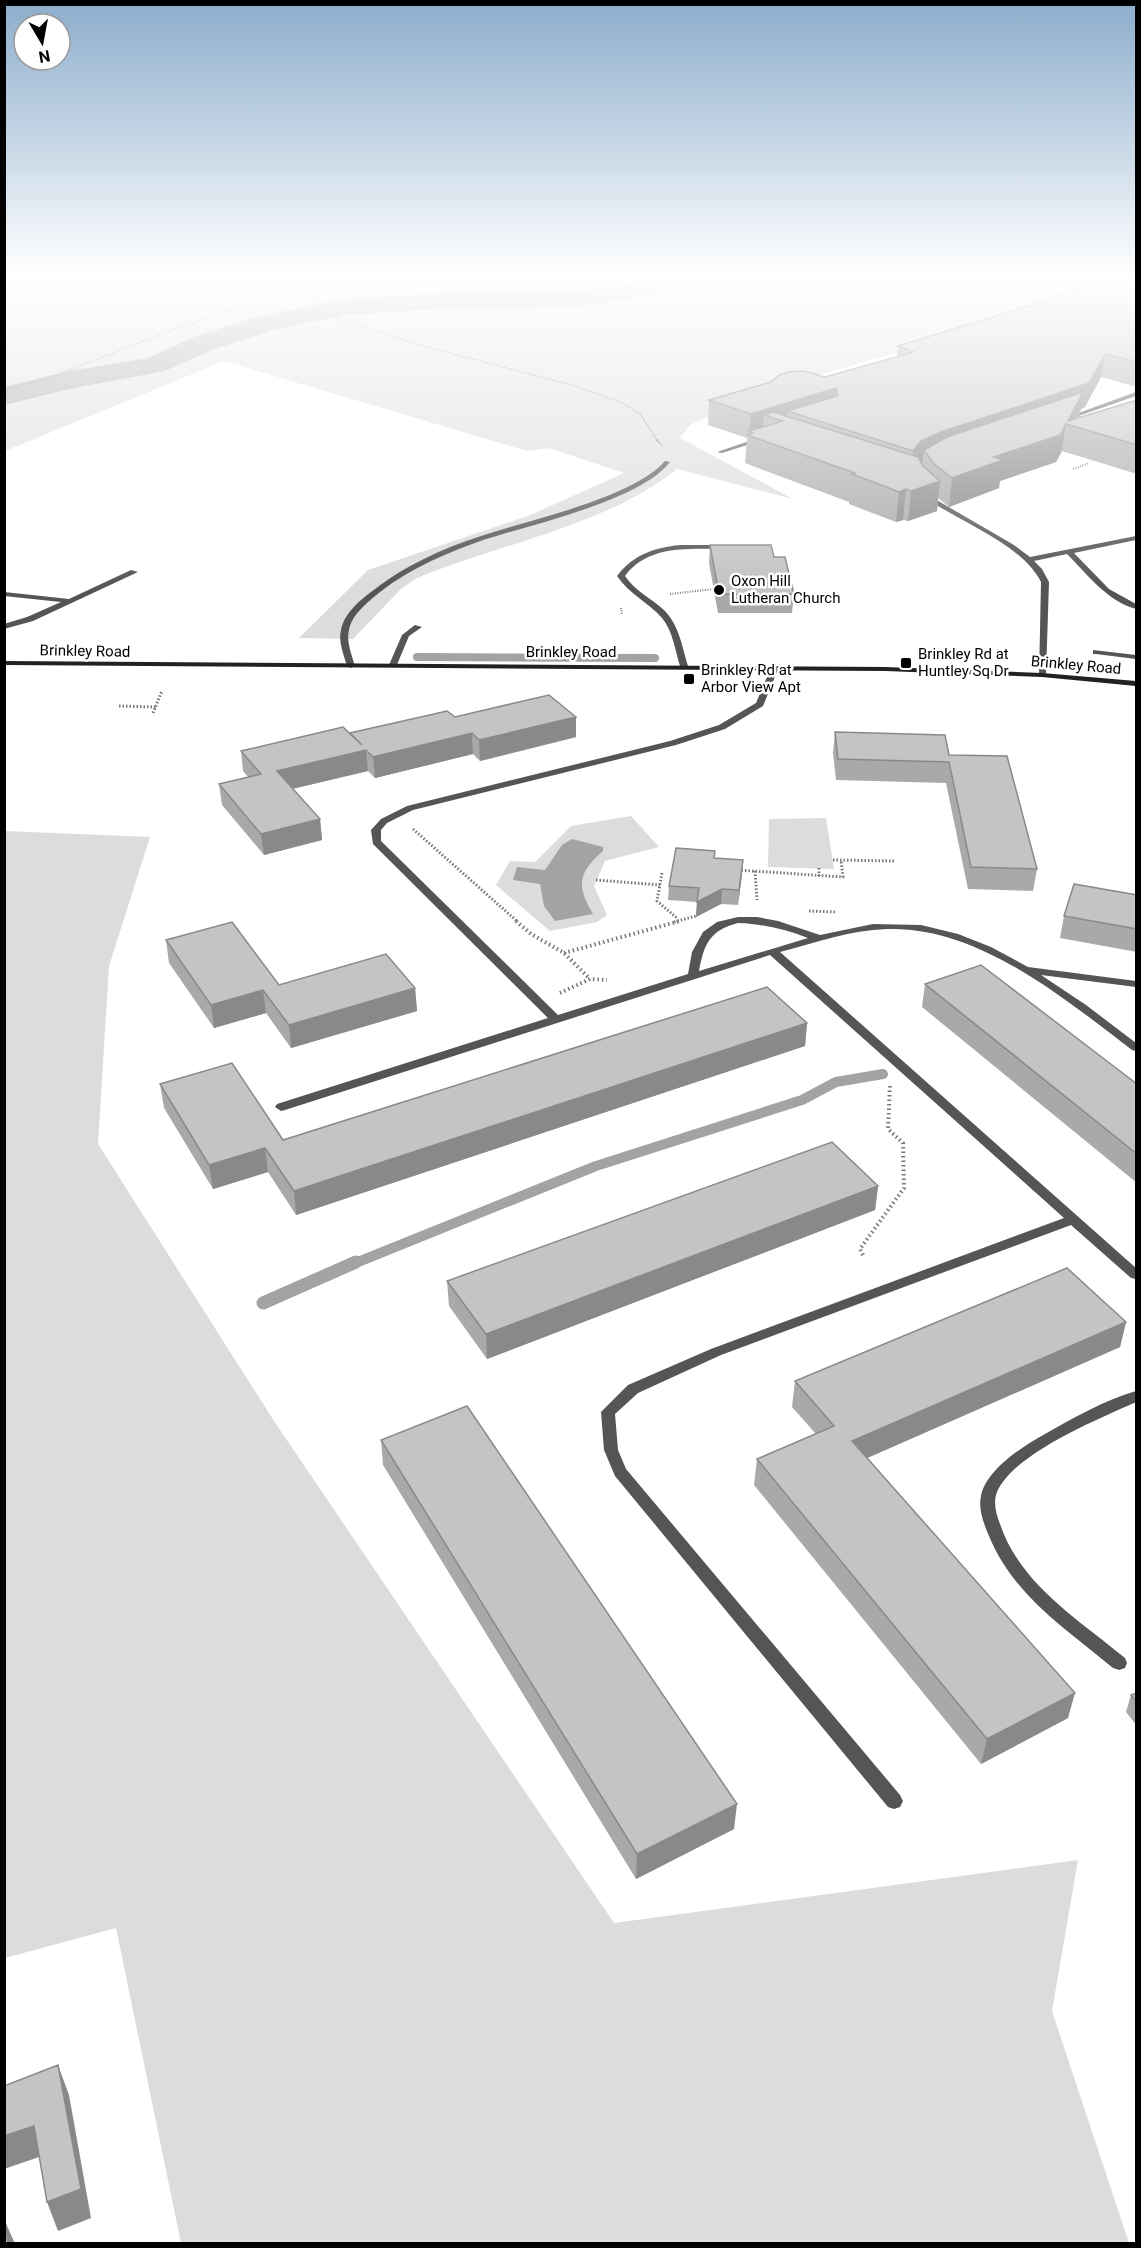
<svg xmlns="http://www.w3.org/2000/svg" width="1141" height="2248" font-family="Roboto,sans-serif">
  <style>
    .green { fill: #dcdcdc }
    .water { fill: #a3a3a3 }
    .lines { fill: none; stroke-linecap: round; stroke-linejoin: round }
    .stream-far2 { stroke: #a3a3a3; stroke-width: 8 }
    .stream-far1 { stroke: #a3a3a3; stroke-width: 10 }
    .stream { stroke: #a3a3a3; stroke-width: 13 }
    .river { fill: #a3a3a3; fill-rule: evenodd }
    .path-far3 { stroke: #777; stroke-width: 1.5; stroke-dasharray: 1 1.5; stroke-linecap: butt }
    .path-far2 { stroke: #777; stroke-width: 2; stroke-dasharray: 1 1.5; stroke-linecap: butt }
    .path-far1 { stroke: #777; stroke-width: 3; stroke-dasharray: 1.5 2; stroke-linecap: butt }
    .path { stroke: #777; stroke-width: 4; stroke-dasharray: 1.5 3; stroke-linecap: butt }
    .lane { fill: #555; fill-rule: evenodd }
    .street { fill: #555; fill-rule: evenodd }
    .secondary { fill: #222; fill-rule: evenodd }
    .wall { fill: #a9a9a9 }
    .shaded-wall { fill: #898989 }
    .building { fill: #c4c4c4; stroke: #898989; stroke-width: 1.5 }
    .poi-dot { fill: #000; stroke: #fff; stroke-width: 2 }
    .labels { text-anchor: middle; dominant-baseline: central; stroke-width: 5; stroke-linejoin: round; paint-order: stroke }
    .far-poi-label { font-size: 15px; fill: #000; stroke: #fff; text-anchor: start }
    .far-street-label { font-size: 15px; fill: #000; stroke: #fff }
  </style>
  <rect width="100%" height="100%" fill="#fff"/>
  <path class="green" d="M5 274H1136V283L771 389 690 425 680 438 793 499 677 469C606 526 501 543 417 578L401 589 353 639 299 638 368 570 528 516 624 473 549 448 527 451 224 361 5 451Z
    M631 816 659 847 605 861 594 886 607 915 597 922 550 931 496 885 510 861 535 862 571 826Z
    M826 818 834 869 768 867 769 819Z
    M5 831 150 837 109 966 98 1144 274 1421 614 1923 1078 1860 1052 2011 1129 2243H181L116 1928 5 1958Z"/>
  <path class="water" d="M572 839 603 847V851C578 873 576 885 593 914L555 921 544 906 540 884 513 880 517 867 545 870 562 845Z"/>
  <g class="lines">
    <path class="stream-far2" d="M417 657 655 658"/>
    <path class="stream-far1" d="M353 1264 596 1166 802 1100 836 1082 883 1074"/>
    <path class="stream" d="M263 1303 356 1262"/>
    <path class="river" d="M654 274H681L671 286 647 295 579 307 449 308 344 315 273 330 214 349 165 371 69 389 4 405V387L69 371 148 358 194 337 257 317 344 299 449 292 579 291 633 283Z"/>
    <path class="path-far3" d="M310 295 335 318 412 343 575 386 623 403 641 415 658 442
      M4 391 57 375 169 331 254 303 324 294 479 285 532 274"/>
    <path class="path-far2" d="M657 440 662 446
      M1073 469 1089 463
      M670 594 714 589
      M621 608 622 615"/>
    <path class="path-far1" d="M119 706 156 707
      M153 713 162 691
      M413 829 518 922
      M833 860 895 861
      M819 868V876
      M738 870 843 877 841 860
      M755 871 757 900
      M662 873 657 901 678 919
      M596 880 660 885
      M809 911 837 912
      M674 922 696 916"/>
    <path class="path" d="M516 921 531 934 564 953 590 979
      M564 953 680 921
      M560 993 590 979 607 980
      M863 1255 860 1249 904 1188 903 1143 888 1129 890 1085"/>
    <path class="lane" d="M1136 392V396L1067 420 1062 419Z
      M761 437 764 439 763 440 722 453 717 452Z
      M665 461 670 462C641 500 534 524 486 539 449 552 412 567 380 592 368 602 352 614 349 630 346 642 352 655 355 666L351 668 347 666C344 655 338 642 341 630 344 614 359 601 371 592 404 566 441 549 481 536 529 520 633 498 665 461Z
      M924 495H928L1014 545 1030 557 1136 536V540L1074 553 1109 589 1136 604V609C1107 601 1088 575 1067 554L1034 561 1042 569 1049 582 1046 675 1039 677 1041 582C1021 543 959 522 924 497Z
      M680 545H723L727 547 723 549C688 549 648 545 625 576 635 591 651 598 664 610 679 625 682 646 688 666L684 668 680 666C675 650 673 631 662 618 648 602 629 594 617 576 634 554 654 548 680 545Z
      M415 625 422 627 409 636 396 667H390L389 665 402 635Z
      M1093 650 1136 655V659L1096 654H1093Z"/>
    <path class="street" d="M131 570 138 572 33 621 4 629V624L27 617 61 602 4 596V592L69 599Z
      M772 665 779 667 763 706 725 729 676 745 413 810 387 823 381 830V841L558 1015 688 974 692 952 703 932 717 922 738 917H757L778 921 820 935 873 924 921 925 958 934 991 947 1028 967 1136 981V987L1041 975 1086 1005 1136 1043V1051L1132 1050C1064 998 978 926 887 929 850 930 815 943 780 952L1136 1268V1279L1131 1278 1071 1225 721 1355 638 1393 615 1414 618 1450 626 1469 900 1795 903 1801 900 1807 894 1809 888 1807 615 1476 604 1450 601 1412 628 1385 711 1349 1064 1218 770 955 285 1110 281 1111 275 1107 277 1104 548 1018 373 844 371 830 381 819 407 806 670 741 719 725 756 703ZM738 923C763 924 785 929 808 938L699 971C704 944 710 930 738 923Z
      M1136 1391V1402C1099 1419 1014 1453 997 1492 993 1502 996 1514 1000 1524 1020 1584 1078 1619 1125 1658L1127 1663 1125 1668 1119 1670 1113 1668C1065 1628 1014 1596 989 1536 984 1524 978 1510 981 1496 986 1470 1023 1446 1045 1434 1073 1418 1105 1400 1136 1391Z"/>
    <path class="secondary" d="M4 661 885 667 1042 673 1136 681V686L1042 677 885 671 4 665Z"/>
  </g>
  <path class="wall" d="M1137 275V387L1101 377 1085 407 1081 409 1079 418 1137 400V474L1062 451 1056 462 1000 481 999 488 949 507 938 498 937 511 908 521 903 520 896 522 849 504V502L745 463 747 438 708 425 709 400 825 377 897 357 898 346Z
    M710 545 774 557 794 594 792 613H718L709 563Z
    M455 717H576V737L480 761 473 754 375 778 368 771 292 789 320 819 322 840 264 855 222 805 219 784 248 777 243 771 241 751Z
    M835 732 949 755 1037 869 1033 891 968 889 946 783 836 780 833 753Z
    M715 858 742 874 738 905 721 904 696 917 697 902 668 900 669 886Z
    M1137 895V952L1060 938 1064 916Z
    M166 940 279 985 415 988 417 1011 291 1048 266 1013 214 1028 169 963Z
    M925 984 1137 1084V1183L922 1007Z
    M807 1023 805 1046 296 1215 268 1172 213 1189 164 1108 160 1084 283 1140Z
    M878 1186 875 1210 487 1359 449 1306 447 1281Z
    M1126 1322 1120 1347 867 1458 1068 1718 981 1764 754 1485 757 1459 816 1434 792 1407 795 1381Z
    M381 1440 734 1829 636 1879 383 1465Z
    M1137 1693V1726L1126 1712 1131 1695Z"/>
  <path class="shaded-wall" d="M1105 354 1101 377 1085 407 1081 409 1079 418 1067 425 924 450 922 465 910 477 913 451 921 441Z
    M836 388 834 413 787 411 786 428 783 421 764 415 762 435 750 432 751 414Z
    M1066 424 1062 451 1056 462 1000 481 999 488 949 507 952 478 994 457Z
    M940 481 937 511 908 521 911 491Z
    M906 489 903 520 896 522 899 492Z
    M576 717V737L480 761 479 740Z
    M472 733 473 754 375 778 373 757Z
    M366 750 368 771 279 792 277 771Z
    M320 819 322 840 264 855 261 834Z
    M743 860 742 874 738 905 739 890Z
    M722 889 721 904 696 917 697 902Z
    M415 988 417 1011 291 1048 289 1025Z
    M263 990 266 1013 214 1028 211 1005Z
    M807 1023 805 1046 296 1215 294 1191Z
    M265 1148 268 1172 213 1189 209 1165Z
    M878 1186 875 1210 487 1359 486 1334Z
    M1126 1322 1120 1347 849 1466 852 1441Z
    M1075 1693 1068 1718 981 1764 987 1739Z
    M737 1804 734 1829 636 1879 637 1854Z
    M58 2065 69 2095 91 2218 58 2231 47 2202Z
    M34 2126 45 2155 4 2169V2136Z
    M5 2221 15 2244H8Z"/>
  <path class="building" d="M1137 275V362L1105 354 1089 383 941 432 921 441 913 451 787 411 838 396 836 388 751 414 709 400 771 382 779 375 790 372 804 371 825 377 914 352 898 346 1058 297 1068 291Z
    M1083 392 1068 421 1137 400V445L1066 424 1060 435 994 457 1003 460 952 478 933 463 924 450 947 437Z
    M773 412 918 457 923 466 940 481 911 491 906 489 899 492 852 474 855 473 747 435 753 433 749 431 783 421 764 415Z
    M710 545H771L774 557H785L794 594H719Z
    M549 695 576 717 479 740 472 733 373 757 366 750 277 771 320 819 261 834 219 784 261 774 241 751 343 727 362 745 350 733 447 711 455 717Z
    M835 732 945 735 949 755 1007 756 1037 869 971 867 949 762 838 759Z
    M676 848 715 851 714 858 743 860 739 890 722 889 697 902 699 888 669 886Z
    M1074 884 1137 895V929L1064 916Z
    M232 922 279 985 386 954 415 988 289 1025 263 990 211 1005 166 940Z
    M981 965 1137 1084V1154L925 984Z
    M767 987 807 1023 294 1191 265 1148 209 1165 160 1084 232 1063 283 1140Z
    M832 1142 878 1186 486 1334 447 1281Z
    M1067 1268 1126 1322 852 1441 1075 1693 987 1739 757 1459 834 1426 795 1381Z
    M467 1406 737 1804 637 1854 381 1440Z
    M1137 1693V1702L1131 1695Z
    M58 2065 81 2189 47 2202 34 2126 4 2136V2086Z
    M5 2221 8 2244H4Z"/>
  <linearGradient id="sky" x2="0" y2="1"><stop stop-color="#8cadcc"/><stop offset="0.47" stop-color="#fff"/><stop offset="1" stop-color="#fff" stop-opacity="0"/></linearGradient>
  <rect width="1141" height="589" fill="url(#sky)"/>
  <g class="poi-dot">
    <circle cx="719" cy="590" r="6"/>
    <rect x="900" y="657" width="12" height="12" rx="3"/>
    <rect x="683" y="673" width="12" height="12" rx="3"/>
  </g>
  <g class="labels">
    <g class="far-poi-label">
      <text x="731" y="581">Oxon Hill<tspan x="731" dy="17">Lutheran Church</tspan></text>
      <text x="918" y="654">Brinkley Rd at<tspan x="918" dy="17">Huntley Sq Dr</tspan></text>
      <text x="701" y="670">Brinkley Rd at<tspan x="701" dy="17">Arbor View Apt</tspan></text>
    </g>
    <g class="far-street-label">
      <text transform="translate(85 651) rotate(1)">Brinkley Road</text>
      <text x="571" y="652">Brinkley Road</text>
      <text transform="translate(1076 665) rotate(5)">Brinkley Road</text>
    </g>
  </g>
  <rect width="1141" height="2248" fill="none" stroke="#000000" stroke-width="12"/>
  <g transform="translate(42 42) rotate(170)"><circle r="28" fill="#ffffff" stroke="#999999" stroke-width="1.5"/>
  <path d="M0-4.5L10 22L0 15L-10 22Z" fill="#000000"/>
  <text y="-9" font-size="16" font-weight="bold" text-anchor="middle" fill="#000000">N</text>
  </g>
</svg>
